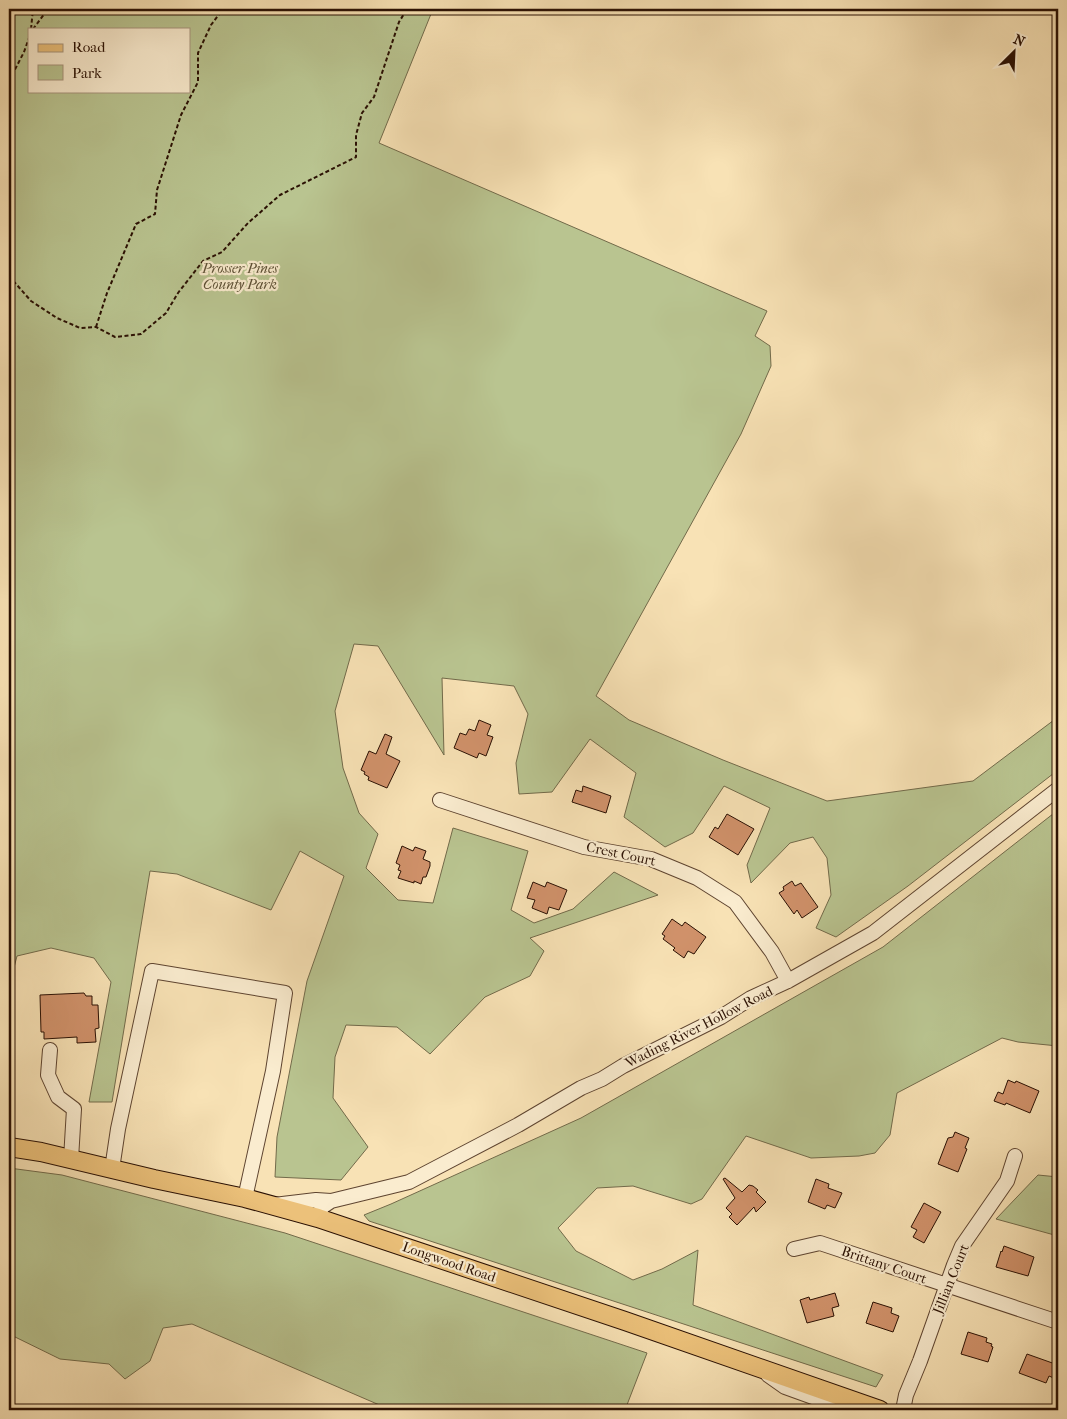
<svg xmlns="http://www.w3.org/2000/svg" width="1067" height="1419" font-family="'IM FELL French Canon',serif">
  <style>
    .green { fill: #b9c490; stroke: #726a4a; fill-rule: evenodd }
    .building { fill: #d1926b; stroke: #2a1003 }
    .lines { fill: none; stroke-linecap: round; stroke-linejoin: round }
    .minor-casing { stroke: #5e4430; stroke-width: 16 }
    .major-casing { stroke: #2a1003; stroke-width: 20 }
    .path { stroke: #2a1003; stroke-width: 2; stroke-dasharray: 4 2.5; stroke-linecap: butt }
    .minor { stroke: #faeccf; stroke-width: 14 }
    .major { stroke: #ecc17a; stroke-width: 18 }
    .labels { text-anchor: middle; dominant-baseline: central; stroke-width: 4.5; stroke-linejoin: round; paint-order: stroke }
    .park-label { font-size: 14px; font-style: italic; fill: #5c4f34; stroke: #faeccf }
    .street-label { font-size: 14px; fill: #2a1003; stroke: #faeccf }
  </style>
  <rect width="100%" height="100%" fill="#f8e2b5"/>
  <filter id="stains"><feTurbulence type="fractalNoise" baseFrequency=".004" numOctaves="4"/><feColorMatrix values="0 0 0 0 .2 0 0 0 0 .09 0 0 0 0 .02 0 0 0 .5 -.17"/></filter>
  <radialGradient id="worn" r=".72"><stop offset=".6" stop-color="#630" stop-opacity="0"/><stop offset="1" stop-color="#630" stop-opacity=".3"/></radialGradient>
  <path class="green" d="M9 9H433L379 143 767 311 755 336 770 346 771 366 741 434 596 696 629 720 723 760 827 801 973 781 1058 717V770L908 886 836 937 816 928 831 895 827 858 813 837 790 843 751 883 747 865 770 808 724 786 693 833 665 847 624 817 636 773 590 739 552 792 519 794 516 763 528 714 514 686 442 678 444 755 378 646 354 644 335 711 343 768 359 813 378 834 366 868 398 900 433 903 453 828 528 851 511 910 534 923 573 909 614 872 658 895 530 938 544 951 530 976 485 997 430 1054 397 1027 346 1025 335 1057 333 1098 368 1147 341 1180 275 1177 277 1137 307 981 344 876 300 851 271 910 177 874 150 871 112 1102H89L111 982 94 958 51 948 17 956 9 987ZM29 29H189V91H29Z
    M1058 810V1046L1018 1042 1002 1038 897 1093 890 1135 875 1153 859 1156 811 1158 746 1136 702 1199 691 1204 633 1186 597 1188 558 1228 576 1251 633 1280 662 1269 698 1250 693 1305 883 1375 876 1387 369 1221 364 1215 391 1204 581 1118 883 947Z
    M9 1168 62 1175 285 1233 647 1353 625 1410H391L192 1324 163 1328 150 1361 125 1379 109 1364 60 1359 9 1334Z
    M1038 1175 1058 1177V1236L996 1219Z"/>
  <path class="building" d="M479 720 491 725 487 735 493 737 486 756 479 753 477 758 454 748 460 733 466 735 469 729 475 731Z
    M385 734 392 737 386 754 400 761 387 788 368 780 369 777 364 774 365 772 361 770 369 751 376 754Z
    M583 786 611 796 606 813 572 802 576 790 582 792Z
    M727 814 754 829 738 855 709 837 715 827 718 829Z
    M402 846 413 851 415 847 426 851 423 859 430 862V866L426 877H423L421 884 414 881V883L398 878 401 871 398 870 400 865 396 863Z
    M792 881 795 886 801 883 818 907 802 918 797 910 794 914 779 893 784 890 783 887Z
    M533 882 545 887 547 882 567 890 559 910 549 907 547 914 532 908 535 900 527 898Z
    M672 919 682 926 685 922 706 937 694 954 688 951 684 958 673 950 675 948 663 939 665 936 662 934Z
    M84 993 86 996H92V1005H98L99 1028 95 1029 96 1042 77 1043V1037L44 1039V1032H41L40 995Z
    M1008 1080 1015 1083 1016 1081 1039 1091 1030 1113 1006 1103 1005 1105 994 1101 998 1092 1003 1094Z
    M955 1132 969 1138 965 1148 967 1149 958 1172 938 1164 948 1138 953 1137Z
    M725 1178 742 1192 749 1185 753 1186 758 1190 756 1192 766 1202 756 1212 754 1207 737 1225 729 1217 732 1214 726 1208 735 1198 723 1179Z
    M816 1179 829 1184 828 1188 842 1193 835 1208 827 1205 825 1209 808 1202Z
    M924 1203 941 1212 924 1243 913 1237 917 1230 911 1227Z
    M1004 1246 1034 1257 1028 1276 996 1267 1001 1251 1002 1252Z
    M835 1293 839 1306 832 1308 834 1316 807 1323 800 1300 809 1297 810 1300Z
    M873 1302 892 1308 891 1313 899 1316 893 1332 866 1323Z
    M968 1332 987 1338 986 1342 992 1344 991 1346 993 1347 988 1362 961 1354Z
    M1027 1354 1058 1365V1372L1056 1379 1049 1376 1046 1383 1019 1373Z"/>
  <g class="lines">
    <g class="minor-casing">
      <path id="minor" d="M440 800 584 847 651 859 697 878 735 902 772 952 788 981
        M50 1050 48 1075 58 1097 74 1109 71 1159
        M112 1169 118 1129 152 971 285 993 273 1071 245 1198
        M274 1205 316 1200 331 1201
        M318 1218 322 1207 331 1201 409 1182 518 1125 581 1088 602 1079 623 1066 721 1017 751 998 788 981 873 933 1058 789
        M794 1249 820 1243 1058 1322
        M768 1375 785 1387 821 1400 835 1410
        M903 1410 906 1395 920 1361 954 1265 962 1246 1007 1181 1015 1156"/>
    </g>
    <g class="major-casing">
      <path id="major" d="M9 1147 41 1152 154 1179 245 1198 318 1218 625 1321 880 1410"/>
    </g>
    <path class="path" d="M31 29 33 9
      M33 29 48 9
      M9 81 24 52 29 38
      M9 276 31 301 57 318 80 328 96 327 115 337 141 334 166 313 178 293 203 261 222 252 248 223 280 195 356 157V135L362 113 374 97 399 22 407 9
      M96 327 107 293 136 224 155 214 157 190 181 115 198 82V53L211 25 223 9"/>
    <use href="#minor" class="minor"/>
    <use href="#major" class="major"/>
  </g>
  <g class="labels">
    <g class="park-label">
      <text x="240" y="268">Prosser Pines<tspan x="240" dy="16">County Park</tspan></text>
    </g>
    <g class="street-label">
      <text transform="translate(621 854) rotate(12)">Crest Court</text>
      <text transform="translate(699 1027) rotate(-27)">Wading River Hollow Road</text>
      <text transform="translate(449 1262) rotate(19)">Longwood Road</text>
      <text transform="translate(884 1265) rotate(19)">Brittany Court</text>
      <text transform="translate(951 1279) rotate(-68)">Jillian Court</text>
    </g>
  </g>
  <rect width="1067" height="1419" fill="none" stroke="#f8e2b5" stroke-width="30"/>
  <rect x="10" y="10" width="1047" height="1399" fill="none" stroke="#2a1003" stroke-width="2.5"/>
  <rect x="15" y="15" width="1037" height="1389" fill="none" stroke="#2a1003"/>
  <rect x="28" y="28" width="162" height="65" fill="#faeccf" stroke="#a7947d"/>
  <rect x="38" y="44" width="25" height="8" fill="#ecc17a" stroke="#a7947d"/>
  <text x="72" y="52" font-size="15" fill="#2a1003">Road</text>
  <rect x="38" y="65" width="25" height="15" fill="#b9c490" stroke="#a7947d"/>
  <text x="72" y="78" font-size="15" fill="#2a1003">Park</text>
  <g transform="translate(1014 52) rotate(24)" stroke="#faeccf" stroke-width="4" paint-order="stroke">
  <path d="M0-4L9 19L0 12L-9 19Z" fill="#2a1003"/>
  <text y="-8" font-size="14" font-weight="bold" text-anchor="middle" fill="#2a1003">N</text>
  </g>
  <rect width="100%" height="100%" filter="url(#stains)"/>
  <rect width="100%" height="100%" fill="url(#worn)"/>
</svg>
